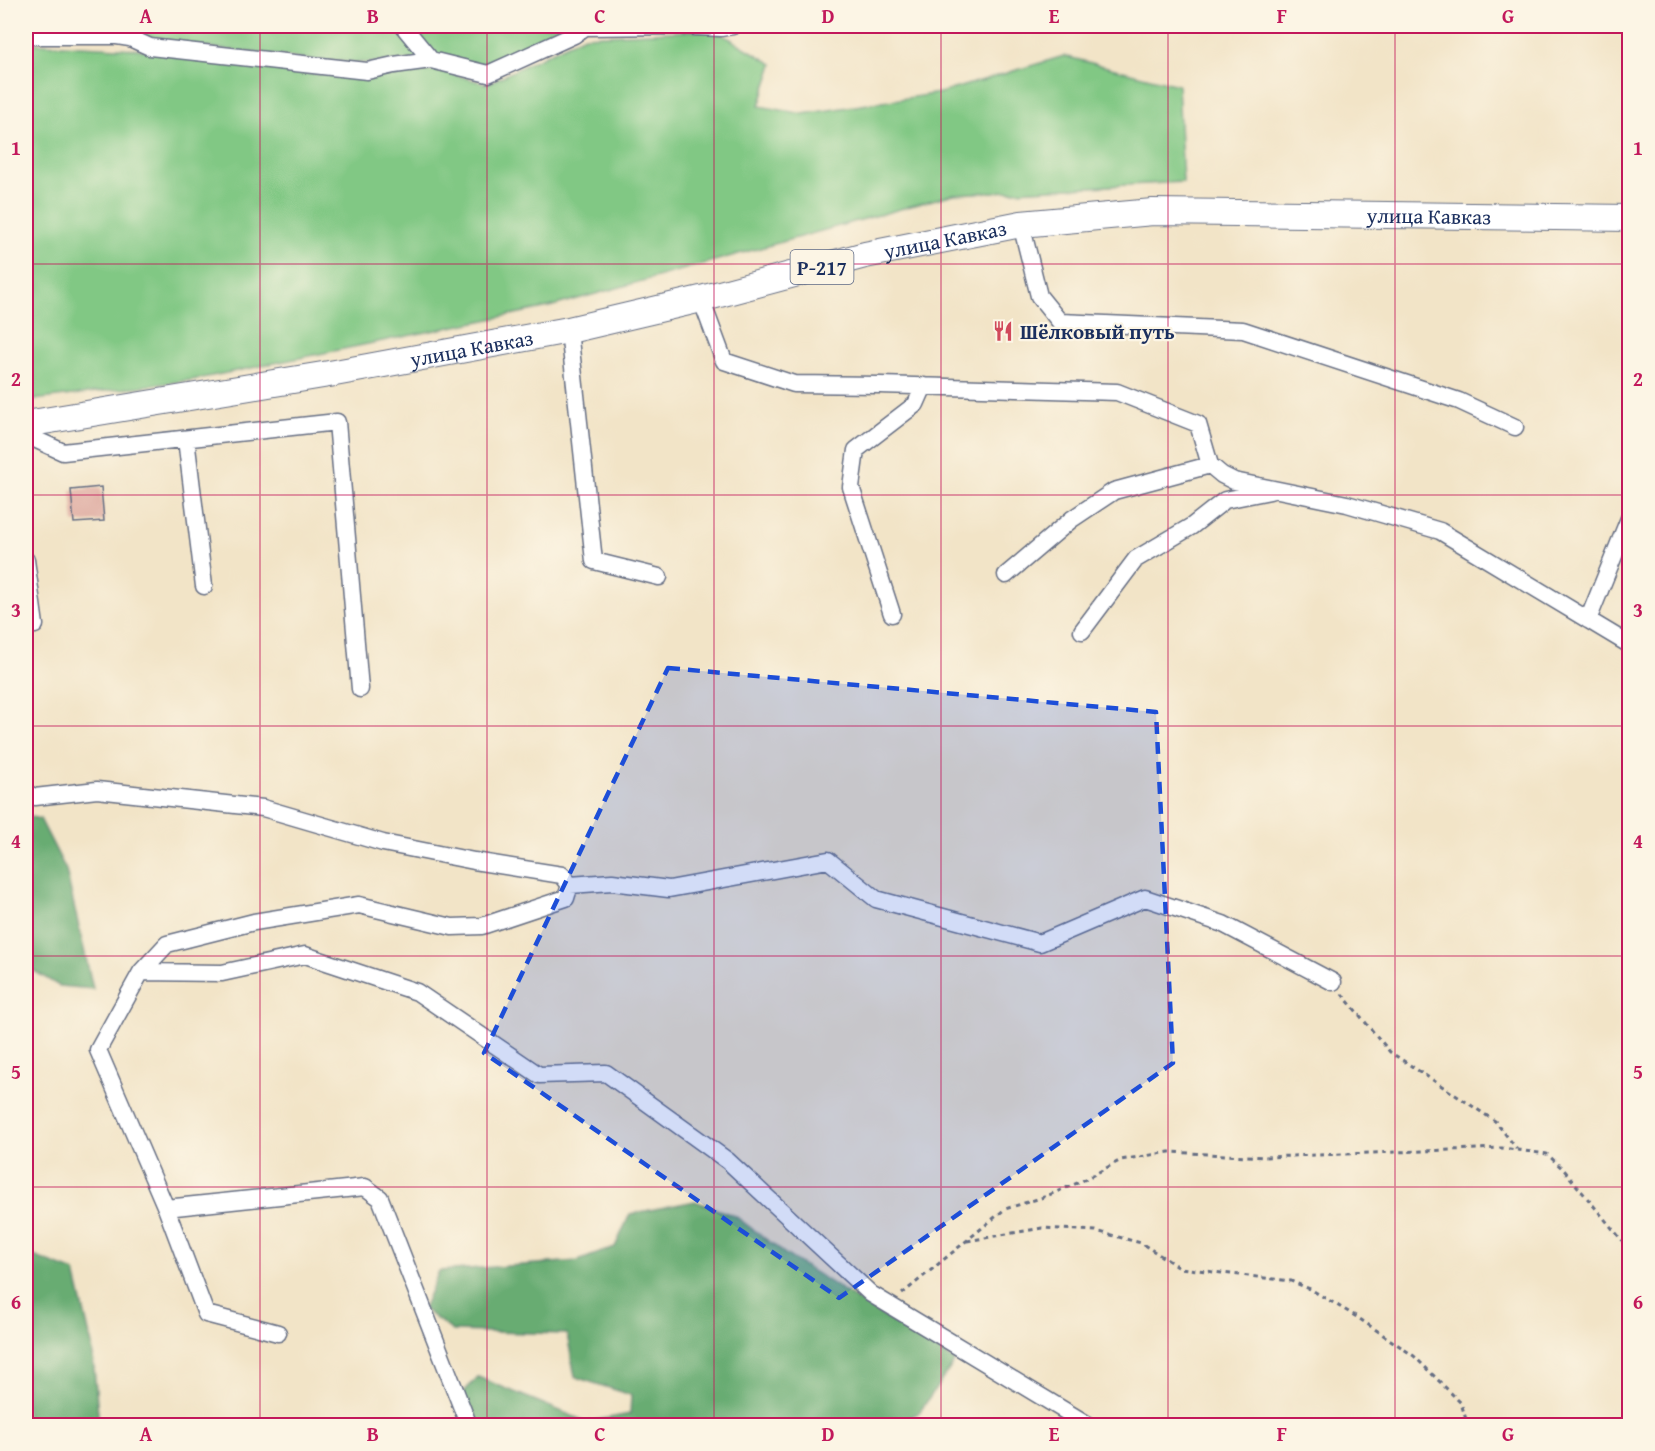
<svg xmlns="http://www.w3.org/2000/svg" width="1655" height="1451" font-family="'Gentium Book Plus',serif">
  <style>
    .green { fill: #81c884; stroke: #4e7c71; stroke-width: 1.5 }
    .forest { fill: #68ac72; stroke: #426e68; stroke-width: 1.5 }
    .building { fill: #e0afa4 }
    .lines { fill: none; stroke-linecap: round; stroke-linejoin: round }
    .minor-casing { stroke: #666e83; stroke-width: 19 }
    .highway-casing { stroke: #666e83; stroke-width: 28 }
    .path { stroke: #666e83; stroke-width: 3; stroke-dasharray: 4.5 4.5; stroke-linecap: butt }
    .minor { stroke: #fff; stroke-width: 16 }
    .highway { stroke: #fff; stroke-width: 26 }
    .marked { fill: #1d4ed8; fill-opacity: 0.2; stroke: #1d4ed8; stroke-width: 4.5; stroke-dasharray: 12 8; stroke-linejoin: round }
    .grid { fill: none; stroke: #c2185b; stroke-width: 1.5; stroke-opacity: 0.55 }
    .labels { text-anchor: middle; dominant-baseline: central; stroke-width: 4.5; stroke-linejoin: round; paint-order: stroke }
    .shield { fill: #fcf5e5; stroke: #5e6a86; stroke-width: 1.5 }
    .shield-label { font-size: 20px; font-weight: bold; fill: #1b2f5e }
    .street-label { font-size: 21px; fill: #1b2f5e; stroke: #fcf5e5 }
    .poi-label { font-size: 21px; font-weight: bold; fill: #1b2f5e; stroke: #fcf5e5; text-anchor: start }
    .neatline { fill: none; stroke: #c2185b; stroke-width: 2 }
    .grid-label { font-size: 20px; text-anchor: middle; font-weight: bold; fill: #c2185b }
  </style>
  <rect width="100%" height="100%" fill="#fcf5e5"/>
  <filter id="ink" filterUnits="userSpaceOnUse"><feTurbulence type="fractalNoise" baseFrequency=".0167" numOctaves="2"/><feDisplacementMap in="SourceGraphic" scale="12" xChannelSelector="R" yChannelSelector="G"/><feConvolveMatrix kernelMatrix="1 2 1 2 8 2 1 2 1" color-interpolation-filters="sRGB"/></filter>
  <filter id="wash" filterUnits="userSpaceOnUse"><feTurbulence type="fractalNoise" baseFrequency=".008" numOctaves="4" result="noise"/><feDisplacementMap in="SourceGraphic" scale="24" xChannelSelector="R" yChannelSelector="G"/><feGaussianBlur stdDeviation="1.35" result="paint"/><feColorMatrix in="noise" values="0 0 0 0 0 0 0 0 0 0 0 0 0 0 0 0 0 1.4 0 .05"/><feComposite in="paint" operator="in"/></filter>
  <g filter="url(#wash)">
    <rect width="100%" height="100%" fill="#f2e4c7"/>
    <path class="green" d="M26 26H107L103 32H26Z
      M144 26H397L422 59 369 63 315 60 153 41 141 34V29Z
      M408 26H568L565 31 501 62 476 64 436 58Z
      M715 30 773 64 759 106 803 114 940 93 1064 56 1178 85 1183 182 954 194 549 307 192 380 26 401V43L136 49 301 73 369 77 438 70 487 84 584 36Z"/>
    <path class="forest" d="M26 816 40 819 66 870 93 989 59 986 26 966Z
      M695 1201 735 1216 788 1256 955 1361 919 1413 894 1425H469L458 1398 478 1377 587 1422 630 1414 631 1395 575 1377 567 1334 453 1331 423 1309 439 1271 578 1261 615 1247 630 1214Z
      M26 1253 75 1272 92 1345 99 1425H26Z"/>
    <g id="blocks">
      <path class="building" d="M101 487 104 521 74 523 71 490Z"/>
    </g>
  </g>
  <g filter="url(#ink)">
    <use href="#blocks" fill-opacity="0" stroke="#666e83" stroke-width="1.5"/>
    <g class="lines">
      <g class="minor-casing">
        <path id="minor" d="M403 26 431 60
          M26 36H117L130 38 150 47 367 71 394 65 431 60 488 74 574 35 585 27 675 26 721 28 733 26
          M1021 224 1039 296 1060 322 1243 330 1459 401 1515 427
          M701 299 724 361 794 384 880 385 1117 392 1198 424 1210 465 1222 475 1234 481 1347 504 1440 531 1630 645
          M569 330 594 561 659 577
          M26 435 63 452 337 422 360 689
          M186 439 204 586
          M26 560 35 625
          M1006 575 1072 519 1114 491 1210 465
          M892 614 851 487 856 450 916 404 924 386
          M1588 620 1630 516
          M1082 631 1136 559 1192 526 1225 500 1270 491
          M26 793 35 797 97 790 263 808 383 843 474 861 562 875 570 885 566 898 482 926 452 927 359 905 254 922 167 944 141 972 222 973 305 955 417 992 539 1075 606 1073 728 1161 871 1294 1090 1426
          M570 885 612 882 669 889 828 860 876 899 1040 943 1145 898 1223 924 1333 982
          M141 972 98 1050 166 1208 206 1314 278 1333
          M166 1208 365 1187 380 1198 469 1426"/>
      </g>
      <g class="highway-casing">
        <g id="highway">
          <path id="s1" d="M26 424 335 373 569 330 701 299 865 255 1021 224 1153 212 1630 218"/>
        </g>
      </g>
      <path class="path" d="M1342 994 1390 1052 1495 1121 1517 1149
        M967 1241 1042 1228 1096 1231 1141 1243 1180 1268 1291 1281 1310 1289 1357 1317 1414 1356 1461 1403 1468 1426
        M902 1294 1005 1209 1044 1197 1082 1181 1121 1160 1169 1152 1265 1157 1502 1148 1547 1154 1564 1170 1630 1250"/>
      <use href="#minor" class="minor"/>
      <use href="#highway" class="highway"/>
    </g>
  </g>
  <path class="marked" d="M668 668 1156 712 1173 1063 839 1298 484 1053Z"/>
  <path class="grid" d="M260 26V1426M487 26V1426M714 26V1426M941 26V1426M1168 26V1426M1395 26V1426M26 264H1630M26 495H1630M26 726H1630M26 956H1630M26 1187H1630"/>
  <defs>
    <g id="restaurant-bare" transform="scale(1.62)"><path d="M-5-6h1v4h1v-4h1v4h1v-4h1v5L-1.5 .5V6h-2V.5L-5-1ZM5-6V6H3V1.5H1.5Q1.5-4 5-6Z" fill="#d1495b" stroke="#fcf5e5" stroke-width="2.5" paint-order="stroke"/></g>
  </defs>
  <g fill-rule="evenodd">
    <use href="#restaurant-bare" x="1003" y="331"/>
  </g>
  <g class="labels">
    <rect class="shield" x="790.5" y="250" width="63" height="34" rx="4.5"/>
    <g class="shield-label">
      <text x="822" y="267">Р-217</text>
    </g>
    <g class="street-label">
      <text stroke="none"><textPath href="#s1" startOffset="1424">улица Кавказ</textPath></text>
      <text stroke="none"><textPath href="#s1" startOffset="938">улица Кавказ</textPath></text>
      <text stroke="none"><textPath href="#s1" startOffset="452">улица Кавказ</textPath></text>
    </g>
    <g class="poi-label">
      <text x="1020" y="331">Шёлковый путь</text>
    </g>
  </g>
  <rect width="1655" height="1451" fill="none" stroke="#fcf5e5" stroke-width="66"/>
  <rect x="33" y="33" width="1589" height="1385" class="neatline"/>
  <g class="grid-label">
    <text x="146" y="23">A</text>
    <text x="373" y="23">B</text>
    <text x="600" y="23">C</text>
    <text x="828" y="23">D</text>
    <text x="1054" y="23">E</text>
    <text x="1282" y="23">F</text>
    <text x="1508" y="23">G</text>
    <text x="16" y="155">1</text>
    <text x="1638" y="155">1</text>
    <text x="16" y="386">2</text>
    <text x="1638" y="386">2</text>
    <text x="16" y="617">3</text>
    <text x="1638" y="617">3</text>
    <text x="16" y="848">4</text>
    <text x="1638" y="848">4</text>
    <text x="16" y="1079">5</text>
    <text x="1638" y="1079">5</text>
    <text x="16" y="1309">6</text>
    <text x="1638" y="1309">6</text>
    <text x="146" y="1441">A</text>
    <text x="373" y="1441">B</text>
    <text x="600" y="1441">C</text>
    <text x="828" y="1441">D</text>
    <text x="1054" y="1441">E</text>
    <text x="1282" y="1441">F</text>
    <text x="1508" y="1441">G</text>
  </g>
</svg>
